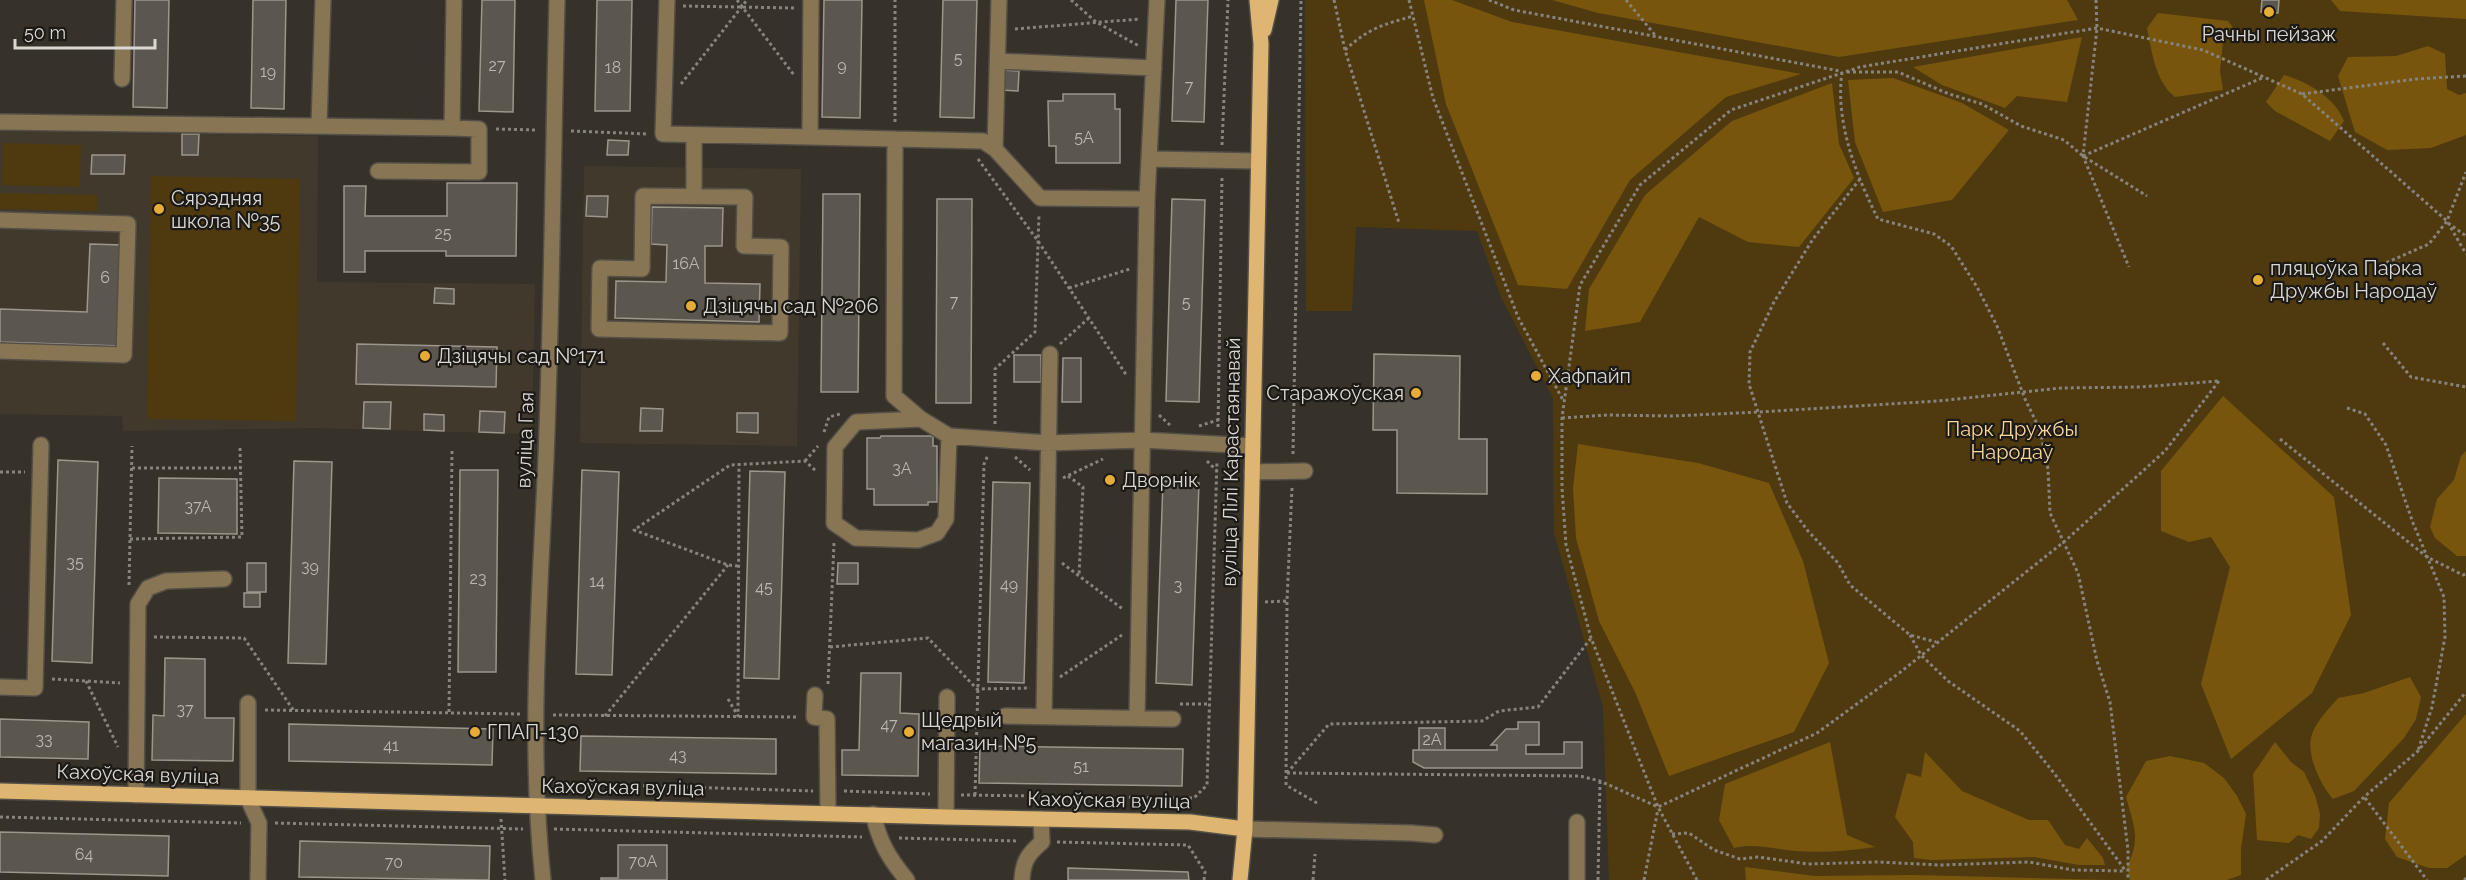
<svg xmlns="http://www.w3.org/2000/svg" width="2466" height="880" font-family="Raleway,sans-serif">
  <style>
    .built { fill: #41392c }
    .green { fill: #4f3a10 }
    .forest { fill: #77550d }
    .building { fill: #5b564e; stroke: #9c968d; stroke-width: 1.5 }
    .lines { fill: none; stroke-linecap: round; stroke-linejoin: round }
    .minor-casing { stroke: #545048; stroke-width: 18 }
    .major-casing { stroke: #545048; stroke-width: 18 }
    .path { stroke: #87837d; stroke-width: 3; stroke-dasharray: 3 3; stroke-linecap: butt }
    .minor { stroke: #887554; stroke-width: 15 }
    .major { stroke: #deb671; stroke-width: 15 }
    .poi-dot { fill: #e7ac37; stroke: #1c1a16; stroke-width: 2 }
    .labels { text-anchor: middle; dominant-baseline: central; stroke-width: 4.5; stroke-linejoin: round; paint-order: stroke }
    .number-label { font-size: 16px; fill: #bbb8b2 }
    .poi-label { font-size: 20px; fill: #dbd8d3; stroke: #1c1a16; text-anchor: start }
    .park-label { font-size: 20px; fill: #fcd79a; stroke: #1c1a16 }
    .street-label { font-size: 20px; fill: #dbd8d3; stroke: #1c1a16 }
  </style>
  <rect width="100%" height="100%" fill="#36322a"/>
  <path class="built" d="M0 131 318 136 317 282 535 284 532 434 315 428 123 431 122 416 0 414Z
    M584 166 801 169 797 446 580 443Z"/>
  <path class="green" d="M1305 0H2466V880H1609L1603 707 1554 533 1553 398 1501 297 1477 231 1356 227 1352 311H1306Z
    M3 143 81 145 80 187 2 185Z
    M151 176 300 179 296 421 147 419Z
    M0 193 97 195V211L0 209Z"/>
  <path class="forest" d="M1424 0H1452L1512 22 1801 74 1726 97 1630 180 1567 289 1518 285 1446 104Z
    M1552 0H2067L2078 20 1839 57 1598 13Z
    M2331 0H2466V19L2340 11Z
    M2158 13 2228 21 2236 32 2223 42 2220 71 2223 90 2175 97C2155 81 2152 52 2147 28Z
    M2082 37 2067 102 2017 96 2005 108 1942 85 1913 67Z
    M2428 46 2445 54 2447 89 2459 95 2466 93V135L2431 148 2387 150 2355 132 2338 76 2348 57 2396 56Z
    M2284 75C2308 82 2335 98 2344 121L2330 141 2275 111 2266 102Z
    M1893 78 1962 103 2009 130 1952 200 1883 212 1855 142 1848 80Z
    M1832 83 1839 144 1854 178 1799 247 1748 242 1699 217 1640 322 1585 331 1589 289 1645 195 1732 121Z
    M2223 396 2334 497 2351 615 2312 693 2231 759 2201 684 2230 567 2211 537 2189 542 2161 531V471Z
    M1578 444 1698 463 1769 483 1803 561 1829 663 1794 732 1669 776 1635 692 1599 621 1576 538 1573 488Z
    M2466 451V556H2457L2435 538 2430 527 2437 499 2454 480 2461 456Z
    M2410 677 2421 697 2416 719 2404 738 2354 791 2333 799C2321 786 2307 756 2311 738 2314 723 2329 709 2338 698L2364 693Z
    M2466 714V855L2447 868H2429L2397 857 2385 839 2389 803Z
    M1830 742 1847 835 1875 847C1848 851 1822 853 1795 851 1774 849 1754 843 1734 848L1719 820 1725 784Z
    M2275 742 2291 762 2304 772 2315 795 2320 814 2319 828 2311 839 2298 835 2289 843 2257 840 2253 774Z
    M1925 752 1962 791 2029 820H2048L2065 845 2079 849 2087 838 2103 858 2105 865H2079L2034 857 1931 860 1914 858 1913 842 1895 817 1907 773 1921 777Z
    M2170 756 2204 763 2224 778 2237 796 2246 814 2241 849V875L2227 880H2130L2127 867C2141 838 2134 827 2126 797L2146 761Z
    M1745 867 1814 876 1913 875 2110 880H1746Z"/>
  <path class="building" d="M135 0H169L167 108 133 107Z
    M253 0H286L284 109 251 108Z
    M482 0H515L513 112 479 111Z
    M597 0H632L630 111H595Z
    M824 0H862L860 118 822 117Z
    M943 0H977L974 118 940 117Z
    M1176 0H1208L1204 122 1172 121Z
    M2262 0H2279L2278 13 2261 12Z
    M1001 70 1019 71 1018 91 1001 90Z
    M1063 94H1115V109H1120V163H1056V146H1049L1048 101H1063Z
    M182 134H199L198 155H182Z
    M608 140 629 141 628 155H607Z
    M92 155H125L124 174H91Z
    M447 183H517L516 256H446V251H365V272H344V186H366L365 216H447Z
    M823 194H860L858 392H821Z
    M587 196H608L607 217 586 216Z
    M937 199H972L971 403H936Z
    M1172 199 1205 200 1199 402 1166 401Z
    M652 207 723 208 722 246H705V283L760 284 759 322 615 318 616 281 666 282 667 245 651 244Z
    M90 244 123 245 120 346 0 342V309L87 312Z
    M435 288 454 289V304L434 303Z
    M357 344 497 347 496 387 356 384Z
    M1374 354 1460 356 1459 439H1487V494L1397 493V430H1373Z
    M1014 355H1041V382H1014Z
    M1063 358H1081V402H1062Z
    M364 402H391L390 429 363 428Z
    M641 408 663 409 662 431H640Z
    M480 411 505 412 504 433 479 432Z
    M737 413H758V433L737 432Z
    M424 414 444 415V431L424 430Z
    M881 436H933V446H937V502H928V505H874V489H867V438H880Z
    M58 460 98 462 92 663 52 661Z
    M294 461 332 462 326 664 288 663Z
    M460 470H498L496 672H458Z
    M582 470 619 472 612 675 576 674Z
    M750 471 785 472 779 679 744 678Z
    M159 478 237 479V534L158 533Z
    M1163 481 1199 483 1192 685 1156 683Z
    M993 482 1030 483 1024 683 988 682Z
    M247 563H266V592H247Z
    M838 563H858V584H837Z
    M244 593H260V607H244Z
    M165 658 205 659V718H234L233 761 152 760 153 715 164 716Z
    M861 673H901L900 713 919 714 918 776 842 775V750H859Z
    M0 719 89 722 88 759 0 757Z
    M1518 722H1539V745H1526V754H1564V742H1582V768H1424L1413 762V750H1497V745H1491L1506 729H1518Z
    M289 724 493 729 492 765 289 761Z
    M1419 728H1445V750H1419Z
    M581 736 776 739V774L580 771Z
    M980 746 1183 749 1182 786 979 783Z
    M0 832 169 836 168 876 0 872Z
    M300 841 490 846 489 880 299 877Z
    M618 845H667V880H601V878H618Z
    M1068 868 1188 872 1189 880H1068Z"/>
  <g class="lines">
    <g class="minor-casing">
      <path id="minor" d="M667 0 663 134 810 137 811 0
        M998 61 1154 68
        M122 79 124 0
        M0 122 452 128 454 0
        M319 126 323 0
        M694 135V196
        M810 137 895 139 894 396 921 419 949 436 1048 443 1142 440 1253 446
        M895 139 983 141 995 149 1040 198 1147 199 1157 0
        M995 149 999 0
        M1150 159 1258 161
        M378 171 479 172V129L452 128
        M643 196 745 197 744 246 781 247 780 333 599 329 600 268 642 269Z
        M0 220 128 224 124 355 0 351
        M921 419 856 422 835 447 834 523 856 538 918 540 937 533 946 519 949 436
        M1252 472 1305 471
        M0 687 35 688 41 445
        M815 695 814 717 827 719 828 813
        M248 703V799L259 823 258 880
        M1005 716 1173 719
        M1044 716 1050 354
        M1137 718 1147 199
        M136 795 138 604 148 588 166 581 224 579
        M873 814C880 843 888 857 907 880
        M946 817 947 697
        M1577 822V880
        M1245 829 1411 833 1435 835
        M543 880C528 740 540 598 546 458 552 306 553 153 557 0
        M1022 880C1023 861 1028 854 1042 842L1041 819"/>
    </g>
    <g class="major-casing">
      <path id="major" d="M1264 30 1271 0
        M0 791 946 817 1190 822 1245 829
        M1240 880 1245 829 1261 44 1257 0"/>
    </g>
    <path class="path" d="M737 0 794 75
      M1071 0 1096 22 1139 46
      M1334 0 1345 50 1399 223
      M1409 0 1433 98 1518 317 1563 400
      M1489 0 1514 10 1840 71
      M1626 0 1655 35
      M2096 0 2097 28 2083 156 2129 267
      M683 6 794 8
      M1015 29 1140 19
      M1345 50C1369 28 1382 25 1413 16
      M1842 72C1835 122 1856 175 1878 219L1934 234 1951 246 1977 287 1997 326 2025 399 2040 430 2048 469 2050 513 2078 573 2097 661 2110 702 2128 850V880
      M1847 72H1898L1949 94 1982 104 2021 126 2064 140 2083 156 2147 196
      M681 84 747 0
      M2302 94 2416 79 2466 76
      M895 122V0
      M496 129 537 130
      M571 131 648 134
      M1222 145 1228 0
      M2083 156 2262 78
      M978 159 1038 241 1127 376
      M1860 179 1813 239 1774 302 1750 352 1749 384 1787 503 1808 531 1838 563 1850 585 1910 635 1936 642
      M2448 223 2466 236
      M2381 265 2429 244 2447 221 2466 172
      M1069 288 1130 269
      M2383 343 2411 377 2466 387
      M1060 344 1089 318
      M2347 408 2365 414 2386 445 2413 523 2444 597 2445 637 2432 707 2418 751
      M1159 415 1170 425
      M1562 418 1607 415 1673 416 1759 412 1938 401 2061 388 2140 387 2219 381
      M995 424V369L1035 332 1039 214
      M1199 426 1218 420
      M1218 427 1222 176
      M824 432 829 417 840 414
      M2280 439 2427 557 2463 575 2466 574
      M1293 454 1301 0
      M1015 457 1030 470
      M805 461 818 446
      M1207 461 1217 471
      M132 468H241
      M0 472H25
      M1068 476 1083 487 1079 576
      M1063 478 1103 459
      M1292 488 1287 601 1286 785 1317 803
      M130 539 242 537 240 448
      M1062 563 1124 610
      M738 566 728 565 634 530 730 465 805 461 817 472
      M129 585 132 446
      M1265 602 1287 601
      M1910 635 1921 655 1948 681 2020 731 2054 773 2125 870
      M154 637 244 638 294 711
      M830 647 928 638 977 689 1030 688
      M1060 677 1122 635
      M52 679 120 683
      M86 681 118 747
      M828 684 834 543
      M728 699 738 716 739 464
      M1180 704H1209
      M265 710 520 714
      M449 712 452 451
      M553 715 799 717
      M605 716 728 565
      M963 721 989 718
      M1287 773 1580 776 1600 781 1658 807 1817 733 1898 674 2065 541 2165 451 2219 381
      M1287 773 1329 724 1482 721 1499 711 1538 707 1591 638
      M553 783 813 791
      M844 791 930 794
      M961 795 1194 798 1207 785 1217 461
      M975 795 984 464 988 455
      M2365 798 2427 880
      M0 817 241 823
      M501 819 505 880
      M275 823 523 829
      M554 829 862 837
      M1672 834 1689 833 1714 850 1740 859 1758 857 1808 864 1878 862 1940 865 2029 862 2073 870 2126 871
      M899 838 1018 841
      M1057 842 1188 845 1205 872 1204 880
      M1313 880 1315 854
      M1598 880 1600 781
      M1644 880 1658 809
      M1697 880 1658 807 1591 638 1566 545 1562 488V418L1580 285 1640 185 1731 110 1860 67 2097 28 2203 50 2302 94 2447 221 2466 254
      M2266 880 2322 841 2364 797 2418 751 2466 692
      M2464 880 2466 878"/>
    <use href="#minor" class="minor"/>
    <use href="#major" class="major"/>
  </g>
  <g class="poi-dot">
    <circle cx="2269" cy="12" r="6"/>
    <circle cx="159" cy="209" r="6"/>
    <circle cx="2258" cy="280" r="6"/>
    <circle cx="691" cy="306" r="6"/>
    <circle cx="425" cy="356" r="6"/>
    <circle cx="1536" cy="376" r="6"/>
    <circle cx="1416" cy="393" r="6"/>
    <circle cx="1110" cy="480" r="6"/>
    <circle cx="475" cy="732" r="6"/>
    <circle cx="909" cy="732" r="6"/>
  </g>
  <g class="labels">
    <g class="number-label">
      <text x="958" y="58">5</text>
      <text x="497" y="65">27</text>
      <text x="842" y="65">9</text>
      <text x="613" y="67">18</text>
      <text x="268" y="71">19</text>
      <text x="1189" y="86">7</text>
      <text x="1084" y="137">5А</text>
      <text x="443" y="233">25</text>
      <text x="686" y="263">16А</text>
      <text x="105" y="277">6</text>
      <text x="954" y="301">7</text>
      <text x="1186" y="302">5</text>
      <text x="902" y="468">3А</text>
      <text x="198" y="506">37А</text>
      <text x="75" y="562">35</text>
      <text x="310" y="566">39</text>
      <text x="478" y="578">23</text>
      <text x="597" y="581">14</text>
      <text x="1009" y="584">49</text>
      <text x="1178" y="585">3</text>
      <text x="764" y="587">45</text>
      <text x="185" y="709">37</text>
      <text x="889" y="724">47</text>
      <text x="44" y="739">33</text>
      <text x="1432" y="739">2А</text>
      <text x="391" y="745">41</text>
      <text x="678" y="755">43</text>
      <text x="1081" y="766">51</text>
      <text x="84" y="854">64</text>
      <text x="643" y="861">70А</text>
      <text x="394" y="862">70</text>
    </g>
    <g class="poi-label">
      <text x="2269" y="34" text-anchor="middle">Рачны пейзаж</text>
      <text x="171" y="198">Сярэдняя<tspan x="171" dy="23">школа №35</tspan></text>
      <text x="2270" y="268">пляцоўка Парка<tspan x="2270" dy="23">Дружбы Народаў</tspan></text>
      <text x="703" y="306">Дзіцячы сад №206</text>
      <text x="437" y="356">Дзіцячы сад №171</text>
      <text x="1548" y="376">Хафпайп</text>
      <text x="1404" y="393" text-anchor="end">Старажоўская</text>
      <text x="1122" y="480">Дворнік</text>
      <text x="921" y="720">Щедрый<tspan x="921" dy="23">магазин №5</tspan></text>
      <text x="487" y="732">ГПАП-130</text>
    </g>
    <g class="park-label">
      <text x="2012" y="429">Парк Дружбы<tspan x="2012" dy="23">Народаў</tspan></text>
    </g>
    <g class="street-label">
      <text transform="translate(525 440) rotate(-88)">вуліца Гая</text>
      <text transform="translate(1231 462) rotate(-89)">вуліца Лілі Карастаянавай</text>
      <text transform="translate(138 774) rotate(2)">Кахоўская вуліца</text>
      <text transform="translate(623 787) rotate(1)">Кахоўская вуліца</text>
      <text transform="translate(1109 800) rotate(1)">Кахоўская вуліца</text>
    </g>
  </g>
  <path d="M15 39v9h140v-9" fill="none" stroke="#dbd8d3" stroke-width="3"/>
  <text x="24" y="39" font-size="18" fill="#dbd8d3" stroke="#1c1a16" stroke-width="4.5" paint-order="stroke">50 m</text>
</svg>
